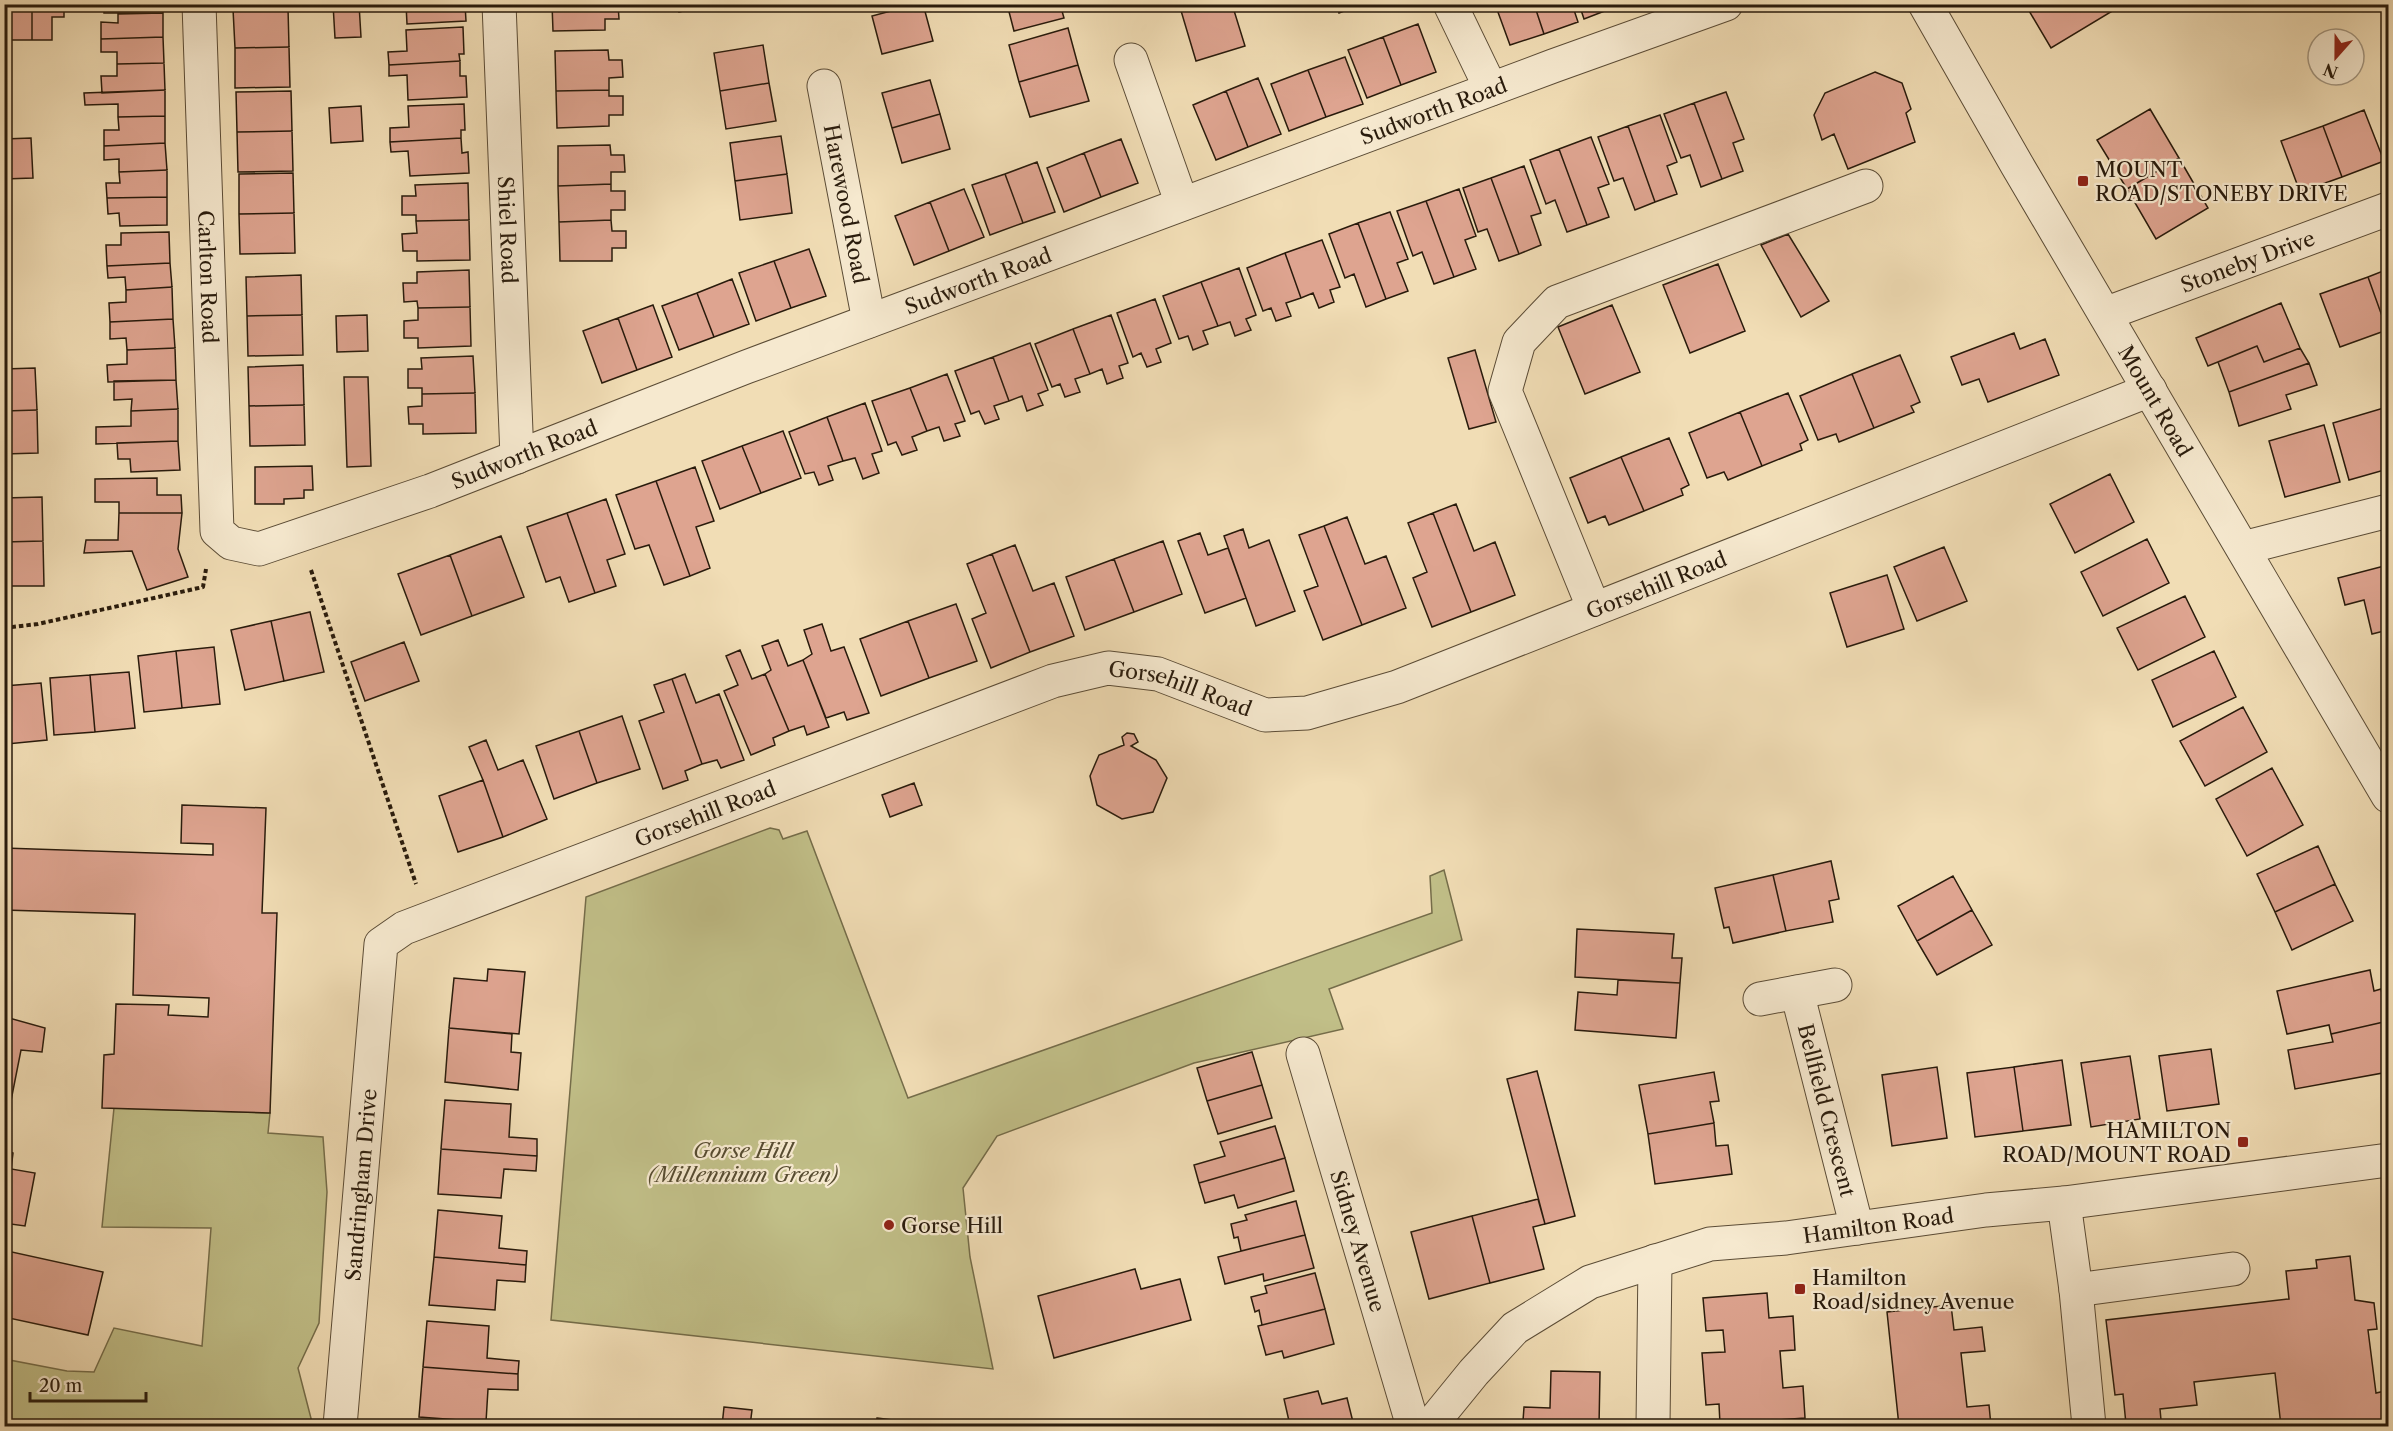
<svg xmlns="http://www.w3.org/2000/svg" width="2393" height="1431" font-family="'Libre Caslon Text',serif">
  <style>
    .green { fill: #c1bf88; stroke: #756d4a; stroke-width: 1.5 }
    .building { fill: #dea490; stroke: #291b0c; stroke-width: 1.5 }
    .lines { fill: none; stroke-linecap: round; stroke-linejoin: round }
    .minor-casing { stroke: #5b4c36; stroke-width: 35 }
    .path { stroke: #291b0c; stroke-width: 4; stroke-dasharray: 4.5 3; stroke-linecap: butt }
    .minor { stroke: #f6e9cf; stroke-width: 33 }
    .poi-dot { fill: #8f2418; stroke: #f6e9cf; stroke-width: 2 }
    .labels { text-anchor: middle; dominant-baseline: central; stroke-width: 4.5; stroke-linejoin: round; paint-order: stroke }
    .street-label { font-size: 21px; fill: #291b0c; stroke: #f6e9cf }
    .poi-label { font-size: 21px; fill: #291b0c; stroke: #f6e9cf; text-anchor: start }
    .park-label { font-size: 21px; font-style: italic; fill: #574c31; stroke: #f6e9cf }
  </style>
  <rect width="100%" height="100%" fill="#f1ddb5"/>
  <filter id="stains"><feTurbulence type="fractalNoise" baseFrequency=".00333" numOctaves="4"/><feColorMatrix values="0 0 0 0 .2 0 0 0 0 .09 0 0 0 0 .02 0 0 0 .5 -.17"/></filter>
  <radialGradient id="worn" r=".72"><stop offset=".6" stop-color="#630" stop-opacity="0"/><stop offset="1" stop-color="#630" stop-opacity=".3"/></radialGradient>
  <path class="green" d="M770 828 779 830 783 839 807 831 908 1098 1432 913 1430 876 1444 870 1462 940 1329 989 1343 1029 1194 1063 997 1136 963 1188 970 1257 993 1369 551 1320 586 897Z
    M114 1108 270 1113 268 1133 323 1137 327 1192 319 1323 298 1368 313 1426H5L4 1359 67 1371 94 1372 114 1328 202 1346 211 1228 102 1227Z"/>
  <path class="building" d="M4 4H32V40H11V18L4 17Z
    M32 4H64V17H52V40H32Z
    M104 4H163V13H104Z
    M333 4H359L361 37 335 38Z
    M406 4H465L466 21 407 24Z
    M552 4H618L619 19H605V30L553 31Z
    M678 4H711L679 12Z
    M917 4H923L933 41 882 54 872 16Z
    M1007 4H1060L1064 18 1014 31Z
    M1179 4H1232L1245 46 1196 61Z
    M1336 4H1362L1339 13Z
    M1495 4H1534L1544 34 1510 45Z
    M1534 4H1572L1578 22 1544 34Z
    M1579 4H1614L1615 7 1584 19Z
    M2025 4H2124L2051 48Z
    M288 8 289 47 235 48 233 9Z
    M163 13V37L101 39V22L118 23V14Z
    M1418 24 1436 72 1401 85 1383 37Z
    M463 27 464 54H459L460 61 389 65 388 52 407 51 406 30Z
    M1068 28 1078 65 1019 82 1009 45Z
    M163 37 164 63 117 64V52H101V39Z
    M1383 37 1401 85 1367 98 1348 50Z
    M763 45 769 83 720 91 714 53Z
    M289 47 290 87 235 88V48Z
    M608 50 609 60H622L623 77 609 78V90L556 91 555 51Z
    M1345 57 1363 104 1326 117 1308 70Z
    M460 61V76H466L467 97 408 100 407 75 389 76V65Z
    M164 63 165 90 102 93 101 76H117V64Z
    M1078 65 1089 101 1030 117 1019 82Z
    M1308 70 1326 117 1289 131 1271 84Z
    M1875 72 1902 83 1911 109 1906 113 1915 142 1848 169 1834 134 1822 140 1814 115 1825 93Z
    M1258 78 1281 134 1248 147 1226 91Z
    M930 80 940 114 892 128 882 93Z
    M769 83 776 121 726 129 720 91Z
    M165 90V116L118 117V104L85 105 84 93Z
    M609 90V96H623V115H609V126L557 128 556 91Z
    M291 91 292 131 237 132 236 92Z
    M1226 91 1248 147 1216 160 1193 105Z
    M1726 92 1744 139 1733 143 1743 171 1722 179 1694 103Z
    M1694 103 1722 179 1701 187 1690 155 1681 158 1664 114Z
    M464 104 465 130H461V138L390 142V128L409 127 408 106Z
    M361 106 363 141 331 143 329 108Z
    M2150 109 2179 158 2127 189 2097 140Z
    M2364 110 2384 161 2342 177 2323 126Z
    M940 114 950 149 902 163 892 128Z
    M1660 115 1677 162 1667 166 1677 194 1655 202 1628 126Z
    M165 116V143L104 146V130H119L118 117Z
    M1628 126 1655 202 1635 210 1623 178 1614 181 1598 137Z
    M2323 126 2342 177 2300 192 2281 141Z
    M292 131 293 171 238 172 237 132Z
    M781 136 787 174 735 181 730 143Z
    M1591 137 1609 184 1598 188 1609 217 1587 225 1559 149Z
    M31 138 33 178 4 179V139Z
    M461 138 462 153 468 152 469 173 410 176 408 151 391 152 390 142Z
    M1121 139 1138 183 1101 197 1084 153Z
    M165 143 167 170 119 172V159L104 160V146Z
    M610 145 611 155H624L625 172H611V184L558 186V146Z
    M1559 149 1587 225 1567 232 1555 200 1546 204 1530 160Z
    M1084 153 1101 197 1064 212 1047 168Z
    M2179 158 2208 208 2156 239 2127 189Z
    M1037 162 1055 212 1023 223 1005 174Z
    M1524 166 1541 213 1531 216 1541 245 1519 254 1491 178Z
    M167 170V197L107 198 106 183H120L119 172Z
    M293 173 294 213 239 214V174Z
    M787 174 792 213 740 220 735 181Z
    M1005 174 1023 223 990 235 972 185Z
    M1491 178 1519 254 1499 261 1487 229 1478 232 1463 188Z
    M468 183 469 220 416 221V215H402V196H416L415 185Z
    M611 184V191H625V210H611V220L559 222 558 186Z
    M964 189 984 237 949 251 930 202Z
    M1459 189 1476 236 1465 240 1476 269 1454 277 1426 201Z
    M167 197V225L120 226 119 213 108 214 107 198Z
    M1426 201 1454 277 1434 284 1422 252 1413 256 1397 211Z
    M930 202 949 251 914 265 895 216Z
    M1390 212 1408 259 1397 263 1408 291 1386 299 1358 223Z
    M294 213 295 253 240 254 239 214Z
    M469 220 470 260 417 261V251H403L402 234 417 233 416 221Z
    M611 220 612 231H626V248H612V261H560L559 222Z
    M1358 223 1386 299 1366 307 1354 274 1345 278 1329 234Z
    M169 232 170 263 107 266 106 245H121V233Z
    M1788 234 1829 301 1801 317 1761 245Z
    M1322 240 1340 287 1330 290 1334 302 1319 308 1313 293 1301 298 1285 253Z
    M809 249 826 296 791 308 774 261Z
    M1285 253 1301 298 1286 303 1291 316 1276 321 1271 308 1263 311 1247 268Z
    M774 261 791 308 756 321 739 273Z
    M170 263 172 287 126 290 125 277 108 278 107 266Z
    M1718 264 1745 331 1690 353 1663 285Z
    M1239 268 1256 315 1246 319 1251 330 1235 336 1230 322 1218 326 1201 282Z
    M2388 269V329L2387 330 2368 277Z
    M469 270 470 307 418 308 417 301 404 302 403 283H417V272Z
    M301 275 302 315 247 316 246 277Z
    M2368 277 2387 330 2340 347 2320 294Z
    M732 279 749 324 714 337 697 293Z
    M1201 282 1218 326 1203 331 1208 344 1193 350 1188 336 1179 339 1163 296Z
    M172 287 173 319 110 322 109 303 126 302V290Z
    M697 293 714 337 679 350 662 306Z
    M1155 299 1171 343 1156 349 1161 362 1147 367 1141 353 1133 357 1117 313Z
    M2281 303 2300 348 2264 362 2257 346 2208 366 2196 338Z
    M653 305 672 357 637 370 618 318Z
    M1612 305 1640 372 1585 394 1558 327Z
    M470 307 471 346 418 348V338H404V321L418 320V308Z
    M302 315 303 355 248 356 247 316Z
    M367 315 368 351 337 352 336 316Z
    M1111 315 1128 363 1119 366 1123 378 1107 384 1102 369 1090 374 1073 329Z
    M618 318 637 370 602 383 583 331Z
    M173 319 175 348 127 350 126 338 110 339V322Z
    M1073 329 1090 374 1075 379 1080 392 1065 397 1060 384 1052 387 1035 344Z
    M2014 333 2020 349 2045 339 2059 375 1988 402 1979 379 1962 385 1951 357Z
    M1030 343 1048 390 1038 394 1043 405 1027 411 1022 396 1009 401 993 357Z
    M2257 346 2264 362 2300 348 2309 363 2229 392 2218 362Z
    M175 348 176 380 108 382 107 365 127 364V350Z
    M1475 350 1496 422 1469 429 1448 358Z
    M1900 355 1920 402 1911 406 1914 412 1874 428 1852 374Z
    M473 356 475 393 422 394V388H408V369H422L421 358Z
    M993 357 1009 401 994 406 999 419 985 424 979 411 971 414 955 371Z
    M2309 363 2317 385 2286 395 2291 409 2239 426 2229 392Z
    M303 365 304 405 249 406 248 367Z
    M35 368 37 410 4 411V369Z
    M947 374 965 421 955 424 960 436 944 441 939 427 927 431 910 388Z
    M1852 374 1874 428 1839 442 1836 434 1818 440 1800 396Z
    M344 377H368L371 466 347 467Z
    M176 380 178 409 131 411 132 399 114 400V381Z
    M910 388 927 431 912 437 917 450 902 455 896 442 888 445 872 401Z
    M475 393 476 433 423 434V424H409L408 407 422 406V394Z
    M1788 393 1808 440 1800 444 1802 450 1762 466 1740 412Z
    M865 403 882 451 872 454 879 473 863 479 855 458 843 461 827 417Z
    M304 405 305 445 250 446 249 406Z
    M2387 407 2388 469 2349 480 2333 423Z
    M178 409V441L96 444V427L131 426V411Z
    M37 410 38 453 4 454V411Z
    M1740 412 1762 466 1728 480 1724 472 1707 478 1689 433Z
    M827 417 843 461 828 466 833 480 819 485 814 472 805 474 789 432Z
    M2324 425 2340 482 2285 497 2269 441Z
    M783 431 801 478 761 493 742 446Z
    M1669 438 1689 485 1681 489 1683 495 1644 511 1621 457Z
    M178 441 180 470 131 472 130 459H118L117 443Z
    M742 446 761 493 720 509 702 461Z
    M1621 457 1644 511 1609 525 1605 516 1588 523 1570 478Z
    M312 466 313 490H304V498L284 499V504H255V467Z
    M695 467 714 521 696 527 710 568 690 576 656 481Z
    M2110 474 2134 522 2075 553 2050 504Z
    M157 478V495H181L182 513H119V502H95V479Z
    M656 481 690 576 664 585 649 545 635 549 616 495Z
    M42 497 43 541 4 542V498Z
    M606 499 625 554 607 560 616 586 595 593 567 513Z
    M1456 504 1474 551 1495 542 1515 595 1471 612 1433 513Z
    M119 513H182L178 549 188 577 147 590 132 551 84 553 86 540H118Z
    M567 513 595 593 569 602 560 577 546 582 527 527Z
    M1433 513 1471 612 1432 627 1413 578 1427 572 1408 523Z
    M1347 517 1365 564 1386 556 1406 608 1362 625 1324 526Z
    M1324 526 1362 625 1323 640 1304 591 1318 586 1299 535Z
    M1243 529 1249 548 1269 540 1295 611 1256 626 1224 536Z
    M1200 533 1208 555 1228 548 1246 598 1205 613 1178 541Z
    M501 536 524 597 472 616 450 555Z
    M2147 539 2169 583 2103 616 2081 572Z
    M43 541 44 586H4V542Z
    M1163 541 1182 594 1134 612 1114 559Z
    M1015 545 1033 591 1054 583 1074 636 1030 652 992 554Z
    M1944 547 1967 601 1917 621 1894 567Z
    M992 554 1030 652 991 668 972 619 986 613 967 564Z
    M450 555 472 616 421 635 398 574Z
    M1114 559 1134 612 1085 630 1066 577Z
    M2388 565V630L2372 634 2364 600 2345 605 2338 578Z
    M1887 575 1904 629 1847 647 1830 593Z
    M2185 596 2205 637 2138 670 2117 628Z
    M956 604 977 661 929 678 908 621Z
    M310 612 324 672 284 681 271 621Z
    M271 621 284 681 245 690 231 630Z
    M908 621 929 678 881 696 860 639Z
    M822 624 831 651 844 647 869 713 847 720 844 712 826 718 803 660 812 654 804 630Z
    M778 640 788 666 803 660 829 727 807 735 804 726 789 731 765 674 771 670 762 646Z
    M404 642 419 681 365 701 351 662Z
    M214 647 220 704 182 708 176 651Z
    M740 650 752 679 765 674 789 731 773 738 775 745 751 755 724 691 738 685 726 656Z
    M176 651 182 708 144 712 138 656Z
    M2214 651 2236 697 2173 727 2152 680Z
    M129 672 135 728 95 732 90 675Z
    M685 674 696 703 719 694 744 760 721 768 717 760 702 764 672 679Z
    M90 675 95 732 54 735 50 678Z
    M672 679 702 764 685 771 688 780 663 789 639 721 664 712 654 685Z
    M41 683 47 740 7 744 4 686Z
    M2243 707 2267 752 2205 786 2180 741Z
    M622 716 640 769 597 783 579 731Z
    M579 731 597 783 554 799 536 746Z
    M1127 733 1134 734 1138 742 1131 746 1156 760 1167 778 1153 812 1122 819 1097 805 1090 776 1099 755 1124 745 1122 737Z
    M486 740 498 770 523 760 547 819 503 837 483 780 469 747Z
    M2272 768 2303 825 2247 856 2216 799Z
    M483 780 503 837 458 852 439 796Z
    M914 783 922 805 890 817 882 795Z
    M182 805 266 808 262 913H277L270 1113 102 1108 104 1055 114 1054 116 1004 169 1005 168 1015 208 1017 209 998 133 995 135 914 4 910V848L213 855V844L181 843Z
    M2318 846 2335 884 2275 912 2257 874Z
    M1831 861 1839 899 1829 901 1833 922 1786 931 1773 875Z
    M1773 875 1786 931 1733 943 1729 927 1724 928 1715 888Z
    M1953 876 1972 910 1917 941 1898 906Z
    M2335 884 2353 921 2292 950 2275 912Z
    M1972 910 1992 945 1937 975 1917 941Z
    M1577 929 1674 934 1672 958H1682L1680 983 1575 977Z
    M488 969 525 972 519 1034 449 1028 454 978 487 981Z
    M2370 970 2374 991 2381 989 2388 1021 2331 1034 2329 1025 2287 1034 2277 991Z
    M1618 980 1680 983 1676 1038 1575 1030 1578 992 1617 995Z
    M4 998 11 1006 9 1018 45 1028 42 1052 21 1050 4 1136Z
    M2388 1021V1072L2295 1089 2288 1050 2333 1042 2331 1034Z
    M449 1028 512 1034 511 1052 521 1053 518 1090 445 1082Z
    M2211 1049 2219 1104 2167 1111 2159 1056Z
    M1252 1052 1262 1085 1207 1101 1197 1068Z
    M2130 1056 2140 1119 2091 1127 2081 1063Z
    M2062 1060 2071 1125 2023 1131 2014 1067Z
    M1937 1067 1947 1138 1892 1146 1882 1075Z
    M2014 1067 2023 1131 1975 1137 1967 1073Z
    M1537 1071 1575 1216 1545 1224 1507 1079Z
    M1714 1072 1719 1101 1710 1102 1714 1123 1648 1134 1639 1085Z
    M1262 1085 1272 1118 1218 1134 1207 1101Z
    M445 1100 511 1104 509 1137 537 1139V1156L441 1149Z
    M1714 1123 1716 1146 1728 1145 1732 1174 1655 1184 1648 1134Z
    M1275 1126 1285 1158 1199 1183 1194 1165 1225 1156 1220 1142Z
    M441 1149 537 1156 536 1171 504 1169 501 1198 438 1194Z
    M4 1150 13 1153 11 1169 35 1173 25 1226 11 1224 7 1251 103 1272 88 1335 4 1317Z
    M1285 1158 1294 1191 1238 1208 1234 1195 1205 1203 1199 1183Z
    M1538 1199 1545 1224 1533 1227 1544 1269 1490 1283 1472 1216Z
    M1296 1201 1305 1235 1241 1251 1238 1237 1234 1238 1231 1224 1247 1220 1245 1215Z
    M438 1210 502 1216 499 1248 527 1251 526 1265 434 1257Z
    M1472 1216 1490 1283 1429 1299 1411 1232Z
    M1305 1235 1314 1268 1264 1281 1263 1274 1225 1284 1218 1257Z
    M2350 1256 2355 1300 2374 1303 2377 1329 2368 1330 2376 1393 2385 1391 2388 1426H2281L2275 1373 2194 1382 2197 1405 2160 1409 2161 1420 2126 1424 2123 1394 2115 1395 2106 1320 2289 1299 2286 1271 2317 1268 2316 1260Z
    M434 1257 526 1265 525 1282 497 1280 495 1310 429 1305Z
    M1135 1269 1141 1289 1180 1279 1191 1320 1054 1358 1038 1296Z
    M1315 1273 1325 1309 1262 1325 1259 1310 1255 1312 1251 1297 1267 1293 1265 1286Z
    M1767 1293 1769 1318 1793 1316 1795 1350 1780 1351 1783 1388 1803 1386 1805 1418 1720 1424 1719 1404 1706 1405 1702 1353 1725 1352 1723 1330 1706 1331 1703 1298Z
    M1951 1305 1954 1330 1982 1327 1985 1351 1961 1353 1967 1407 1989 1405 1991 1426H1899L1887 1312Z
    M1325 1309 1334 1344 1284 1358 1282 1351 1266 1355 1258 1326Z
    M427 1321 489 1326 487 1358 519 1361 518 1374 423 1367Z
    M423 1367 518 1374V1390L488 1389 486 1422 419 1417Z
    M1551 1371 1600 1372 1599 1426H1496V1420L1523 1421 1524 1407 1550 1408Z
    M1318 1391 1322 1404 1347 1398 1354 1426H1267L1289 1421 1284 1399Z
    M724 1407 752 1410 750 1426H722Z
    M877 1418 900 1421 899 1426H876Z"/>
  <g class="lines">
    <g class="minor-casing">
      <g id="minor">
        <path id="s1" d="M199 4 217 531 231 543 259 549 430 491 746 367 1553 66 1726 4"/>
        <path id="s2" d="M499 4 517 457"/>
        <path d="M1450 4 1491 89"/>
        <path id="s3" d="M1925 4 2017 165 2388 796"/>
        <path d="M1131 60 1182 204"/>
        <path id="s4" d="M824 86 869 321"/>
        <path id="s5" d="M2105 314 2388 209"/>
        <path d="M2243 548 2388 511"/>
        <path d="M1594 609 1505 391 1519 342 1557 302 1866 186"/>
        <path id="s6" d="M1797 992 1857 1228"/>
        <path d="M1760 999 1835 985"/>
        <path id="s7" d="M1303 1054 1413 1426"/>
        <path d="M2064 1203 2076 1290 2089 1426"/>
        <path d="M2076 1290 2233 1269"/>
        <path id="s8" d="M340 1426 381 944 404 928 1053 681 1108 668 1158 674 1265 715 1307 713 1397 687 2150 390"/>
        <path id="s9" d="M1430 1426 1474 1372 1515 1328 1590 1282 1710 1244 1786 1238 1986 1210 2064 1203 2388 1160"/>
        <path d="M1653 1426 1655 1261"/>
      </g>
    </g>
    <path class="path" d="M311 570 416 884
      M4 628 38 624 203 587 206 569"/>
    <use href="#minor" class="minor"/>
  </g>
  <g class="poi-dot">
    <rect x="2077" y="175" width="12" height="12" rx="3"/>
    <rect x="2237" y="1136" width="12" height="12" rx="3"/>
    <circle cx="889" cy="1225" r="6"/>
    <rect x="1794" y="1283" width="12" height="12" rx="3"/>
  </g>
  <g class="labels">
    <g class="street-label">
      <text stroke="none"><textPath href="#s1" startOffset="1828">Sudworth Road</textPath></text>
      <text stroke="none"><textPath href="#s4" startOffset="120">Harewood Road</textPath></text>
      <text stroke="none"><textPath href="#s2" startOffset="226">Shiel Road</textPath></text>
      <text stroke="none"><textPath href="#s5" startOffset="152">Stoneby Drive</textPath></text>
      <text stroke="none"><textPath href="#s1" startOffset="273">Carlton Road</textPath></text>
      <text stroke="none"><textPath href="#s1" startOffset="1342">Sudworth Road</textPath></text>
      <text stroke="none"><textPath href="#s3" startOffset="459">Mount Road</textPath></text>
      <text stroke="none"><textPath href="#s1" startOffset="856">Sudworth Road</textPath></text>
      <text stroke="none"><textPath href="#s8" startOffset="1842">Gorsehill Road</textPath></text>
      <text stroke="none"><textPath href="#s8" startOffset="1338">Gorsehill Road</textPath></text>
      <text stroke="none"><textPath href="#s8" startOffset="834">Gorsehill Road</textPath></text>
      <text stroke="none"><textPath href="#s6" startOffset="122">Bellfield Crescent</textPath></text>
      <text stroke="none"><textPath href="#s8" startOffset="242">Sandringham Drive</textPath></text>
      <text stroke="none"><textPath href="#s9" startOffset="513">Hamilton Road</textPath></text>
      <text stroke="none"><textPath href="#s7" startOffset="195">Sidney Avenue</textPath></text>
    </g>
    <g class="poi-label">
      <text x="2095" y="169">MOUNT<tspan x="2095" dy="24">ROAD/STONEBY DRIVE</tspan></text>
      <text x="2231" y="1130" text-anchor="end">HAMILTON<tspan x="2231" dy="24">ROAD/MOUNT ROAD</tspan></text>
      <text x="901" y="1225">Gorse Hill</text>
      <text x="1812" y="1277">Hamilton<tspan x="1812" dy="24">Road/sidney Avenue</tspan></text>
    </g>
    <g class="park-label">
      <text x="743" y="1150">Gorse Hill<tspan x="743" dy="24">(Millennium Green)</tspan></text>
    </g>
  </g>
  <rect width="2393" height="1431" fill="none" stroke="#f1ddb5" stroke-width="24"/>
  <rect x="6" y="6" width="2381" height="1419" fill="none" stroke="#291b0c" stroke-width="3"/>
  <rect x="12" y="12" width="2369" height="1407" fill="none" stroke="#291b0c" stroke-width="1.5"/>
  <g transform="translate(2336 57) rotate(201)"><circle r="28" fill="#f6e9cf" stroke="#a49781" stroke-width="1.5"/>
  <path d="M0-4.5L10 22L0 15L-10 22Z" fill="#8f2418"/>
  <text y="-9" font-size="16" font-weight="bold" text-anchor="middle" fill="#291b0c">N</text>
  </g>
  <path d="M30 1392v9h116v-9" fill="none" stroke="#291b0c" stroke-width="3"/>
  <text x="39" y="1392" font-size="18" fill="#291b0c" stroke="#f6e9cf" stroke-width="4.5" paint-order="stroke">20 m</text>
  <rect width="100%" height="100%" filter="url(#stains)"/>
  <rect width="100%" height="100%" fill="url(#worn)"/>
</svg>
